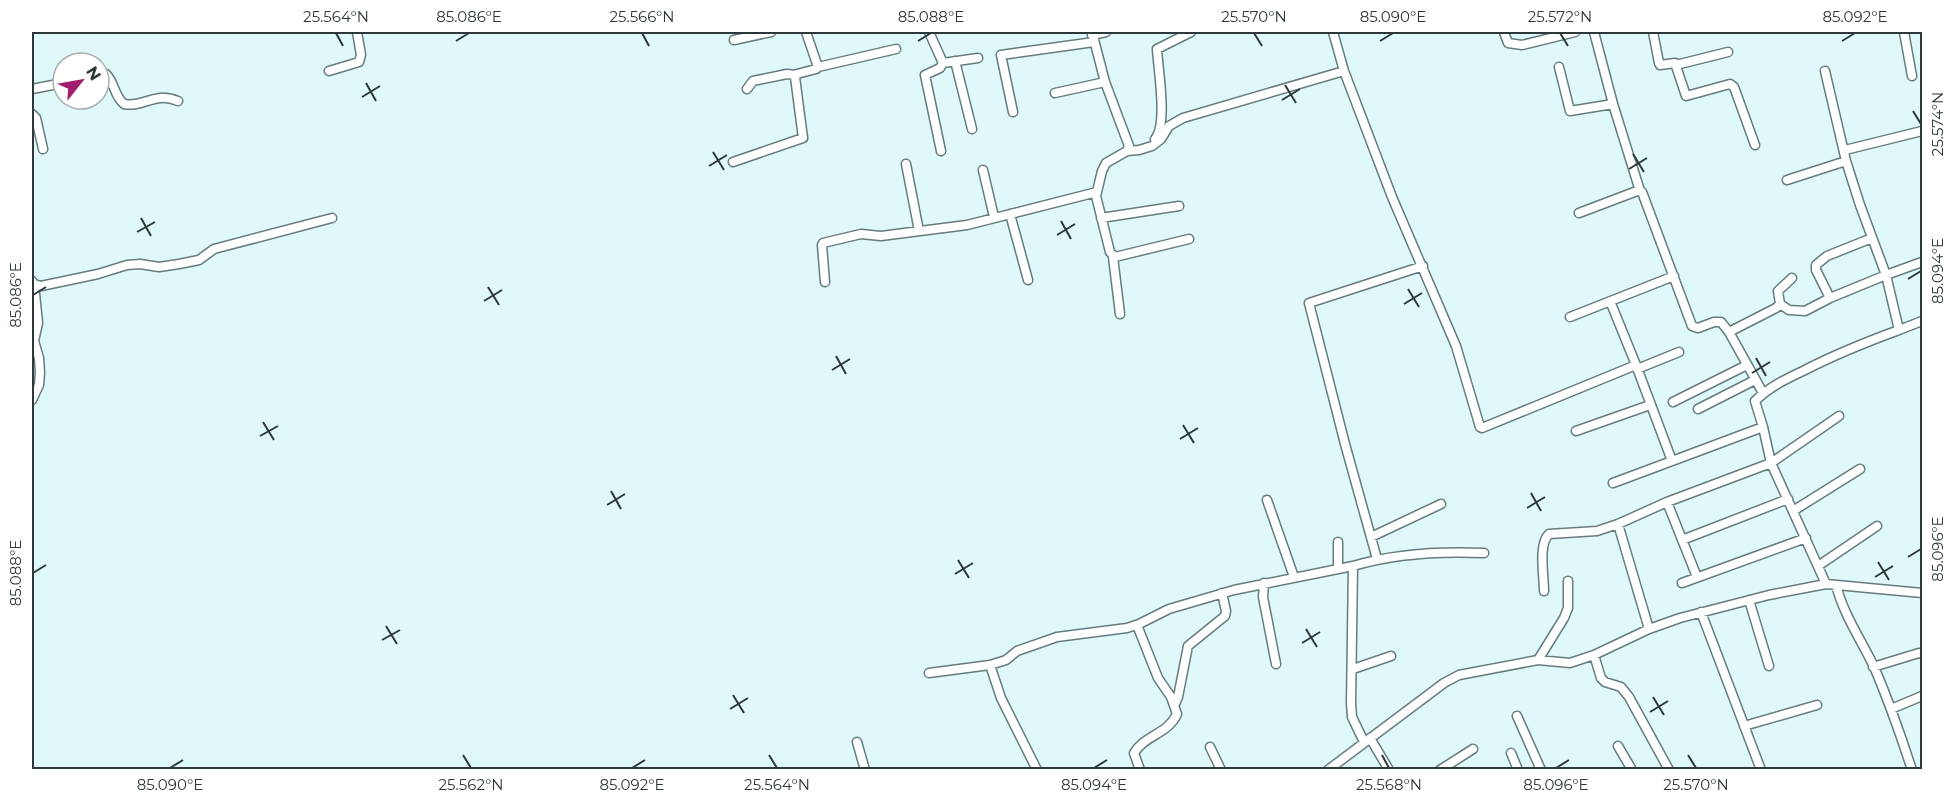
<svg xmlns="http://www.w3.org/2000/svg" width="1954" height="801" font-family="Montserrat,sans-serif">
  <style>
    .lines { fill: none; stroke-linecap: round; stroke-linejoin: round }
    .minor-casing { stroke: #667c7d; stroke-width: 11 }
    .minor { stroke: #fff; stroke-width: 8 }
    .ticks { fill: none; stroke: #2f3839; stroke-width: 2 }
    .neatline { fill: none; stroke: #2f3839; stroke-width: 2 }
    .ticks-label { font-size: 15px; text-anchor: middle; fill: #2f3839 }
  </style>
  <rect width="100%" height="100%" fill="#dff8f9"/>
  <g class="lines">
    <g class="minor-casing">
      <path id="minor" d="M929 32 943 63 978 58
        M1092 32 1105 82 1129 146 1127 151 1106 163 1102 171 1096 196 1110 252 1115 257 1189 239
        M1333 32 1344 71 1392 197 1456 346 1480 427 1482 428 1636 365 1672 461 1763 427 1771 463 1826 584 1922 593
        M1504 32 1508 43 1522 45 1575 32
        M1594 32 1613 104 1640 191
        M1653 32 1659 63 1660 65 1675 63 1686 96 1730 84 1734 87 1755 145
        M1904 32 1912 76
        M1092 35 1106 32
        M734 40 771 32
        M955 61 972 129
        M1676 65 1728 52
        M818 67 896 49
        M1559 67 1570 111 1613 104
        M329 71 359 62 361 55 357 32
        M99 75 106 74C115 83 114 96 124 104 144 108 154 91 178 101
        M32 89 63 83
        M747 89 753 81 787 74 796 75
        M1055 93 1105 82
        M1013 112 1001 55 1094 42
        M32 114 36 118 43 149
        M1155 139C1168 124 1158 69 1157 49L1191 32
        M1845 150 1922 131
        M941 151 925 75 940 68 943 63
        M1127 151 1139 150 1152 146 1161 139 1169 126 1183 118 1344 71
        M733 162 803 138 795 77 797 74 816 69 818 67 806 32
        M906 164 919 231
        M983 170 994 217
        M1787 180 1846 161
        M1579 213 1637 191 1642 192 1692 326 1698 328 1714 322H1721L1729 332 1763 393
        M1010 214 1028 280
        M1101 218 1179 206
        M1113 257 1120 314
        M32 281 34 284 41 286 98 274 127 265 140 264 159 267 179 264 199 260 214 249 332 218
        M825 282 822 245 823 243 861 234 881 236 967 225 1097 192
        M1830 298 1816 270V265L1827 256 1872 238
        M1610 301 1636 365
        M1780 304 1789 310 1805 311 1830 298 1886 275 1922 262
        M1570 317 1674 276
        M1899 330 1922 321
        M1729 332 1776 308 1780 304 1778 291 1792 278
        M1637 369 1679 352
        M32 400 39 385 40 373 39 358 34 341 38 323 34 284
        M1673 402 1747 365
        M1698 409 1755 380
        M1763 427 1755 401C1769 387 1786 379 1803 371 1834 355 1866 342 1899 330L1886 275 1860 205 1846 161 1825 71
        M1576 431 1650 405
        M1613 483 1672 461
        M1267 500 1294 577
        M1667 502 1697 577
        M1793 511 1860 469
        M1371 537 1441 504
        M1682 540 1788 499
        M1377 559 1345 444 1309 303 1423 266
        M1818 566 1877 526
        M1338 569V542
        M1264 583 1263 597 1276 664
        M1682 583 1806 538
        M1836 585C1844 616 1862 641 1875 669 1889 702 1901 736 1912 770
        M1544 591C1544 576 1538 544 1549 534L1597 531 1618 524
        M1749 600 1769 666
        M1701 612 1761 770
        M1137 625 1158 678 1171 697 1177 714C1168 734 1145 735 1134 753L1140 770
        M1649 629 1618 524 1667 502 1771 463 1839 416
        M1594 655 1601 678 1605 682 1621 687 1629 697 1669 770
        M1538 660 1564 618 1568 608V581
        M990 665 1001 698 1037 770
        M1873 667 1919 653 1922 654
        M1353 669 1391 656
        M929 673 990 665 1006 660 1017 651 1057 637 1127 628 1139 624 1169 609 1234 590 1353 566
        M1175 704 1178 697 1188 646 1225 616 1226 611 1222 593
        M1891 709 1922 696
        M1517 716 1541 770
        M1744 726 1817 705
        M1370 738 1389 770
        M857 742 865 770
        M1364 742 1352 717 1351 703 1353 566C1396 553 1439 551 1484 553
        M1618 746 1632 770
        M1210 747 1221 770
        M1511 753 1518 770
        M1328 770 1444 683 1459 675 1538 660 1570 663 1594 655 1649 629 1680 618 1769 595 1826 584
        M1440 770 1473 749"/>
    </g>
    <use href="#minor" class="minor"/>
  </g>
  <path class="ticks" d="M336 33 343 46M642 33 649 46M1254 33 1262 46M1560 33 1568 46M456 41 469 33M918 41 931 33M1380 41 1393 33M1842 41 1855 33M366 83 376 101M1285 85 1296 103M362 97 380 86M1282 100 1300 89M1913 111 1921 124M713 152 724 170M1633 154 1644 172M709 166 727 155M1629 169 1647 158M141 218 151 236M1061 221 1071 239M137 232 155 222M1057 235 1075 224M1908 279 1921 271M488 287 499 305M1408 289 1419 307M33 295 46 287M484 301 502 290M1404 304 1422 293M836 356 846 374M1756 358 1766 376M832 370 850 359M1752 373 1770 362M263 422 274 440M1183 425 1194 443M260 436 278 426M1180 439 1198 428M611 491 621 509M1531 493 1541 511M607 505 625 494M1527 508 1545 497M1908 557 1921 549M958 560 969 578M1878 562 1889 580M33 573 46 565M955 574 973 563M1875 577 1893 566M386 626 397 644M1306 629 1317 647M382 640 400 630M1302 643 1320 632M733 695 744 713M1653 697 1664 715M730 709 748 698M1650 712 1668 701M463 755 471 768M769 755 777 768M1382 755 1389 768M1688 755 1696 768M170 768 183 760M632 768 645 760M1094 768 1107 760M1556 768 1569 760"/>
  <rect width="1954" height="801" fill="none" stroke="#ffffff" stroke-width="66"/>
  <g transform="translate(81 81) rotate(59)"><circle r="28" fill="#ffffff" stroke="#acafb0" stroke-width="1.5"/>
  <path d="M0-4.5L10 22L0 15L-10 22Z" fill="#a11e6e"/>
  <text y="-9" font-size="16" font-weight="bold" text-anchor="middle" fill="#2f3839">N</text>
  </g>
  <rect x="33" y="33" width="1888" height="735" class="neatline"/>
  <g class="ticks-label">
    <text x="336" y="22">25.564°N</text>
    <text x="469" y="22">85.086°E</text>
    <text x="642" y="22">25.566°N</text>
    <text x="931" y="22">85.088°E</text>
    <text x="1254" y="22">25.570°N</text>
    <text x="1393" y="22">85.090°E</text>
    <text x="1560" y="22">25.572°N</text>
    <text x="1855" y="22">85.092°E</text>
    <text transform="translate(1938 124) rotate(-90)" y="5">25.574°N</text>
    <text transform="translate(1938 271) rotate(-90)" y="5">85.094°E</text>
    <text transform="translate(16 295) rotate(-90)" y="5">85.086°E</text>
    <text transform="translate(1938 549) rotate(-90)" y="5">85.096°E</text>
    <text transform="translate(16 573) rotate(-90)" y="5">85.088°E</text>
    <text x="170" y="790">85.090°E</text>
    <text x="471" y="790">25.562°N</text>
    <text x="632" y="790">85.092°E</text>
    <text x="777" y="790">25.564°N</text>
    <text x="1094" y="790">85.094°E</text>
    <text x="1389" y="790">25.568°N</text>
    <text x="1556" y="790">85.096°E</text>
    <text x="1696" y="790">25.570°N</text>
  </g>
</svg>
